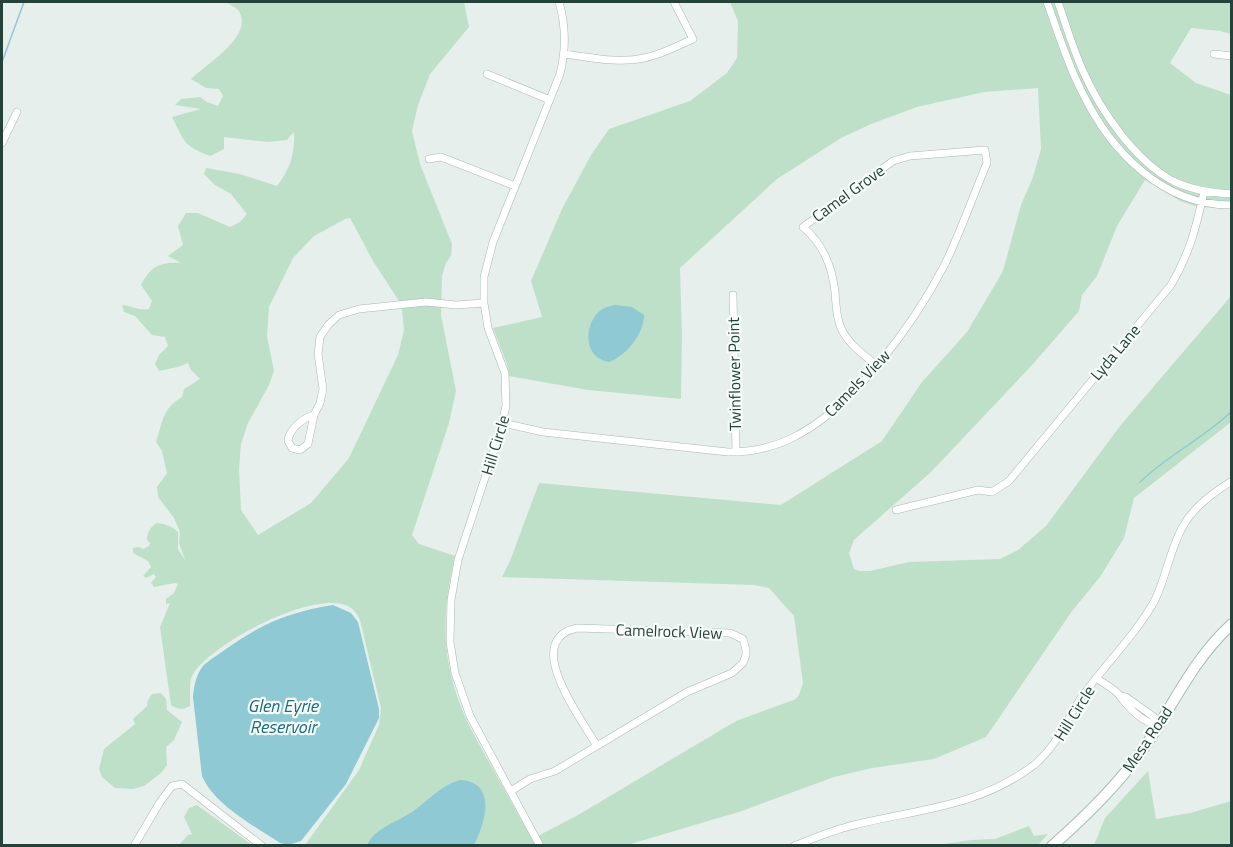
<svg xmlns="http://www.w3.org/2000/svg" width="1233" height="847" font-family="'Titillium Web',sans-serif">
  <rect width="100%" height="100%" fill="#e6efeb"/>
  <!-- green -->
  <path fill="#bfe0c8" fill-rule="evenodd" d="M226 2H464L469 27 430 74 418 105 412 131 420 164 452 244 451 256 446 263 442 276 441 315 456 391 449 423 412 535 419 544 455 556C439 623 442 673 474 735L532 839 578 815 736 721 796 699 799 695 803 683 794 616 769 588 754 585 502 577 510 561 539 483 781 505 882 441 922 382 967 332 1003 271 1021 205 1033 177 1041 149 1038 88 984 92 917 107 871 124 841 138 777 179 680 268 682 334 681 399 588 390 509 376 507 364 493 328 542 317 531 281 562 209 591 155 609 129 690 101 727 73 737 58 738 21 730 2H1231V34L1220 31 1191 28 1170 63 1196 83 1231 95V208L1195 206 1180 201 1145 180 1117 226 1097 276 1082 295 1079 311 1033 364 931 472 854 540 849 553 854 569 859 571H870L909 562 1000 559 1018 550 1046 526 1120 426 1231 296V422L1134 498 1124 538 1100 577 1072 611 986 737 934 759 872 768 834 777 742 811 627 845H305L359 770 379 725 381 708 360 620C357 614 354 609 348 606 312 590 213 643 193 674 188 682 191 697 190 706 182 710 179 710 171 705L160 627 170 603 166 604V599L174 593 178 584 175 583 154 587 151 583 156 577 154 574 146 578 143 576 151 567 148 561 133 553V548L139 547 143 549 149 546 150 543 147 540C147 533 150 527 157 523 165 524 172 526 178 532V549L185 560 179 543 180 532 174 518 158 497 157 487 167 473 162 451 156 442C163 421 162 409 182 397L184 389 200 379 191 370 188 363 178 367 159 371 155 364 159 355 168 346 165 337 152 335 135 316 124 312 122 305C131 306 141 311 149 309L152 301 141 285C151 266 160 262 181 263L168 256 183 245 178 226 186 213H198L230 227 240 222 247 214 231 194 215 185 204 174 206 168 240 174 277 186C290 169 295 154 294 132L287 140 268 142 224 137V149L210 156C182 145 185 142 172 117L201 109 175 105 181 99 200 97 207 102 218 106 223 96 219 89 206 88 191 79C206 64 256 35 238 10 235 7 229 4 226 2ZM350 218 373 261 399 301 402 309 404 330 398 355 349 458 311 503 258 535 241 510 239 469 241 444 248 423 269 385 274 371 267 336 269 307 293 258 314 236 345 219Z
    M161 693 166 699 167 710 182 722 174 740 166 747 167 765 161 773 144 786 133 789 115 788 102 777 99 769 104 749 135 724 133 719 147 706 148 700 152 694Z
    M1148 771 1156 819 1190 813 1231 801V845H1094L1105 818Z
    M197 805 252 845H179L188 835 192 834 184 817 189 808Z
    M1029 826 1034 836 1048 834 1038 845H937L971 840 995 839Z"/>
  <!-- water -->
  <path fill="#8ec9d4" d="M615 305 632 307 644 315C644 334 626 356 609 362 583 358 583 324 601 310 605 307 611 306 615 305Z
    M333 605 351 613 358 622 379 709V718L346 784 301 841 288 845 280 843C255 826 214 805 202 776L193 697C194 686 196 675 203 666 209 660 218 655 226 649 261 624 289 612 333 605Z
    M460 780C498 782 485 823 474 845H367C375 828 397 822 412 812 429 800 440 786 460 780Z"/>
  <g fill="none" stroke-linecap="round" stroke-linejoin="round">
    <!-- stream -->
    <path stroke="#8ec9d4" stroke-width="1.5" d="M2 62 24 2
      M1140 482C1168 455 1204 438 1232 411"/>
    <!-- minor casing -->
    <g stroke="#a8b8b2" stroke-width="8">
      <path id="minor" d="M1047 2C1058 32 1067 63 1082 92 1110 150 1162 206 1232 205
        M1058 2C1066 25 1073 49 1083 71 1100 110 1135 161 1173 181 1192 190 1211 193 1232 194
        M564 54C590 57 618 64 644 58 661 55 677 46 693 39L674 2
        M1214 54 1232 56
        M487 74 550 100
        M2 143 17 112
        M429 159 441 157 515 186
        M733 295 736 452
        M314 415 308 444 300 450 292 448 288 441C289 429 303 418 314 415L320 403 323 389 318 354 320 337 328 325 339 315 359 309 426 302 456 305 484 303
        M503 423 543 432 728 452C749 452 771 448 790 439 852 410 914 324 945 264 961 231 973 196 987 163L985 150 910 156 893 161 803 227C823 244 832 265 835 292 836 304 836 317 841 328 848 344 863 354 876 365
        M896 510 978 490 992 492 1009 481 1171 285C1190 253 1196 227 1204 192
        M1096 678C1103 683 1115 689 1120 696 1129 709 1142 721 1158 726
        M1120 696 1126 697 1154 717 1158 726
        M511 791 530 779 555 771 687 692 732 673 743 663 746 655V650L743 639 730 633 577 628C520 640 583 721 597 746
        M134 846 160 802 172 786 182 784 262 846
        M540 846 470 716 455 673 450 642 451 600 458 560 500 432 506 406 505 373 488 328 484 303V277L493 242 560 74C566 50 566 26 559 2
        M794 846C814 838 833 830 854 825 918 809 979 807 1034 765 1057 746 1065 722 1081 698 1103 667 1137 633 1155 600 1166 577 1170 550 1182 528 1193 507 1213 493 1232 481"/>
    </g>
    <!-- secondary casing -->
    <g stroke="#a4bbb3" stroke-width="12">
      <path id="secondary" d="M1052 846C1085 817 1116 787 1141 752 1172 709 1191 661 1232 624"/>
    </g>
    <!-- minor -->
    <use href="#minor" stroke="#fff" stroke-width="7"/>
    <!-- secondary -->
    <use href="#secondary" stroke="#fff" stroke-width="10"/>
  </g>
  <g text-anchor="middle" stroke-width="4.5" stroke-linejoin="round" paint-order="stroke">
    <!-- street labels -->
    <g font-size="16" fill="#24423a" stroke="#f7fbf9">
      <text transform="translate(848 193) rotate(-36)" y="6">Camel Grove</text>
      <text transform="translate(1115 352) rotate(-50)" y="6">Lyda Lane</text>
      <text transform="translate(734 374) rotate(-91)" y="6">Twinflower Point</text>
      <text transform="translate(857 383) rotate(-46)" y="6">Camels View</text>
      <text transform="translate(495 445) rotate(-73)" y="6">Hill Circle</text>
      <text transform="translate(669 631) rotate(2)" y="6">Camelrock View</text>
      <text transform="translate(1074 713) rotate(-58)" y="6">Hill Circle</text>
      <text transform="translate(1147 739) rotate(-56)" y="6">Mesa Road</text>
    </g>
    <!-- water labels -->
    <g font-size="18" font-style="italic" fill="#1c6f80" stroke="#f7fbf9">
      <text x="283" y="712">Glen Eyrie<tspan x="283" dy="21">Reservoir</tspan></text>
    </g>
  </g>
  <!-- border -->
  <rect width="1233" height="847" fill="none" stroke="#24423a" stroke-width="6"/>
</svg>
